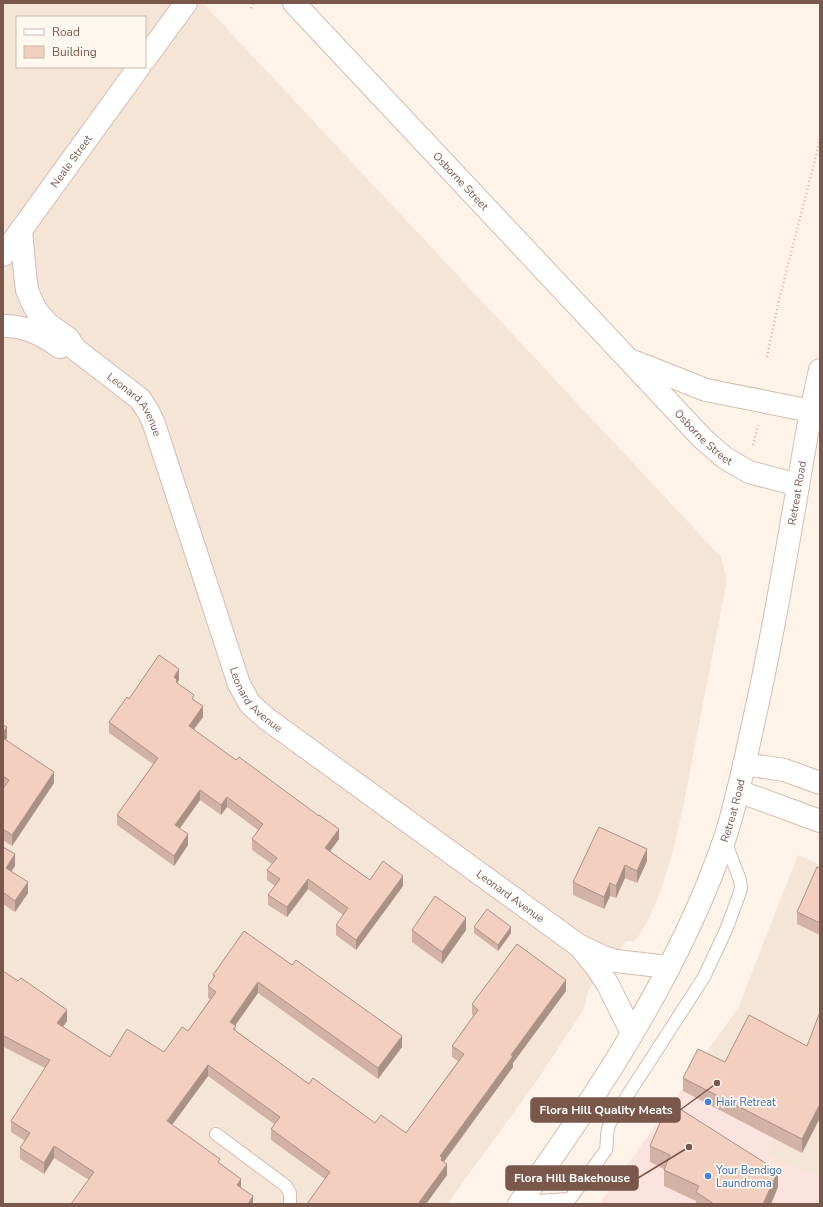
<svg xmlns="http://www.w3.org/2000/svg" width="823" height="1207" font-family="'Nunito Sans',sans-serif">
  <rect width="100%" height="100%" fill="#fdf3e9"/>
  <!-- residential -->
  <path fill="#f5e5d7" fill-rule="evenodd" d="M3 3H203L721 557 727 580 683 807 672 855 661 890 649 918 641 933 634 941H626L588 991 584 1009 536 1082 447 1204H3ZM17 17H145V67H17Z
    M798 855 820 865V1179L766 1154 781 1125 703 1057 738 1008Z"/>
  <!-- commercial -->
  <path fill="#fde3dd" d="M695 1066 782 1125 766 1154 820 1179V1198L817 1204H599L665 1112 664 1108 678 1096Z"/>
  <g fill="none" stroke-linecap="round" stroke-linejoin="round">
    <!-- lane casing -->
    <g stroke="#d3bcb1" stroke-width="14">
      <path id="lane" d="M216 1134 286 1186 290 1193V1204
        M521 1202 570 1199 606 1150C608 1139 605 1131 611 1121L704 977 726 930 739 895 741 888 740 880 725 841"/>
    </g>
    <!-- street casing -->
    <g stroke="#d3bcb1" stroke-width="24">
      <g id="street">
        <path id="s1" d="M294 3 703 439 725 458 749 472 798 485"/>
        <path d="M145 59 186 3"/>
        <path id="s2" d="M21 230 25 274 27 290 32 302 38 313 48 324 68 338 75 349 140 399 148 411 154 424 239 684 250 704 267 719 578 945 603 957 616 961 668 967"/>
        <path id="s3" d="M3 255 139 67"/>
        <path d="M3 326C25 325 42 335 60 347"/>
        <path d="M635 362 706 390 811 411"/>
        <path d="M581 948 597 968 607 983 632 1033"/>
      </g>
    </g>
    <!-- secondary casing -->
    <g stroke="#d6bcad" stroke-width="24">
      <g id="secondary">
        <path d="M744 764 784 770 820 783"/>
        <path d="M738 791 820 821"/>
        <path id="s4" d="M519 1204C599 1093 679 971 724 841 736 805 744 766 752 729 776 624 792 517 811 411L820 370"/>
      </g>
    </g>
    <!-- path -->
    <path stroke="#d9b2a2" stroke-width="2.5" stroke-dasharray="1 3" stroke-linecap="butt" d="M251 8 254 3
      M767 357 779 300 820 140
      M753 445 758 425"/>
    <!-- lane -->
    <use href="#lane" stroke="#fff" stroke-width="12"/>
    <!-- street -->
    <use href="#street" stroke="#fff" stroke-width="22"/>
    <!-- secondary -->
    <use href="#secondary" stroke="#fff" stroke-width="22"/>
  </g>
  <!-- wall -->
  <path fill="#d1b2a5" d="M179 680 177 683 194 701 203 717 193 730 339 839 330 851 370 880 403 886 356 950 336 935V925L343 915 308 889 287 917 268 905V895L275 886 267 880V870L272 864 252 850V839L258 830 227 807 221 815 200 800 180 828 188 845 174 866 117 825V815L153 764 109 733V722L129 699Z
    M3 725 7 738 6 740 54 783 12 846 3 840V789L4 788H3Z
    M599 827 647 861 637 883 625 878 616 898 610 896 604 909 573 895V882Z
    M3 847 15 866 11 872 28 893 15 912 3 904Z
    M820 865V935L797 924V912Z
    M474 927 511 933 498 951 474 933Z
    M412 930H466L442 964 412 942Z
    M244 931 402 1047 378 1079 258 993 235 1025 236 1031 309 1084 375 1123 406 1133 458 1061 452 1057V1046L473 1016 472 1015V1004L566 991 513 1063V1067L444 1162 447 1175 426 1204H307L325 1179 271 1140V1129L274 1124 208 1076 172 1124 220 1163 241 1188 253 1204 89 1180 54 1158 44 1174 20 1159V1148L25 1141 11 1132V1121L45 1068 4 1047 3 1049V971L67 1021 63 1027 110 1057 164 1052 188 1031 210 999 208 998V986L213 979V975Z
    M807 1046 802 1153 683 1091V1078L725 1062Z
    M650 1146 778 1187 771 1204H696V1201L664 1186V1169L650 1162Z"/>
  <!-- shaded-wall -->
  <path fill="#aa9186" d="M179 669V680L177 683V690L174 677Z
    M203 706V717L189 736V726Z
    M7 727V738L3 745V733Z
    M54 772V783L12 846V835Z
    M200 790V800L175 835V825Z
    M227 797V807L221 815V805Z
    M339 829V839L325 858V848Z
    M188 834V845L174 866V856Z
    M647 849V861L637 883V871Z
    M15 854V866L6 880V868Z
    M625 865V878L616 898V886Z
    M403 876V886L356 950V940Z
    M308 879V889L287 917V907Z
    M28 882V893L15 912V901Z
    M610 883V896L604 909V897Z
    M466 918V930L442 964V952Z
    M511 927V933L498 951V945Z
    M566 980V991L513 1063V1067L442 1164 440 1156 511 1055Z
    M258 982V993L230 1033V1022Z
    M67 1010V1021L57 1035V1023Z
    M4 1036V1047L3 1049V1038Z
    M402 1036V1047L378 1079V1068Z
    M208 1065V1076L167 1132V1121Z
    M820 1104V1118L802 1153V1139Z
    M54 1146V1158L44 1174V1163Z
    M447 1164V1175L426 1204H418Z
    M778 1171V1187L771 1204H763Z
    M241 1179V1190L237 1185Z
    M253 1196V1204H247Z"/>
  <!-- building -->
  <path fill="#f3cfc0" stroke="#aa9186" d="M159 655 179 669 174 677 177 680 176 682 194 695 192 699 203 706 189 726 236 760 239 757 319 816V815L339 829 325 848 370 880 383 861 403 876 356 940 336 925 348 908 308 879 287 907 268 895 280 879 267 870 277 858 252 839 263 824 227 797 221 805 200 790 175 825 188 834 174 856 117 815 158 758 109 722 127 697 129 699Z
    M3 725 7 727 3 733Z
    M3 738 54 772 12 835 3 829V789L9 780 3 776Z
    M599 827 647 849 637 871 625 865 616 886 610 883 604 897 573 882Z
    M3 847 15 854 6 868 28 882 15 901 3 892Z
    M820 865V923L797 912 817 867 819 868Z
    M435 896 466 918 442 952 412 930Z
    M487 909 511 927 498 945 474 927Z
    M244 931 292 965 296 960 402 1036 378 1068 258 982 230 1022 236 1026 233 1029 309 1084 313 1078 375 1123 381 1115 406 1133 464 1054 452 1046 478 1010 472 1004 517 944 566 980 511 1055 513 1056 440 1156 442 1158 441 1160 447 1164 418 1204H307L330 1172 271 1129 280 1117 208 1065 167 1121 220 1159 218 1162 241 1179 237 1185 253 1196 248 1204H71L94 1172 54 1146 44 1163 20 1148 30 1133 11 1121 50 1060 4 1036 3 1038V971L18 981 21 978 67 1010 57 1023 110 1057 127 1029 164 1052 182 1027 188 1031 216 992 208 986 215 976 213 975Z
    M820 1012V1104L802 1139 683 1078 698 1049 725 1062 749 1015 807 1046Z
    M669 1102 778 1171 763 1204H714L696 1192 699 1186 664 1170 670 1155 650 1146Z"/>
  <!-- markers -->
  <g fill="#3f7fe0" stroke="#fff8f0" stroke-width="1.5">
    <circle cx="708" cy="1102" r="4"/>
    <circle cx="708" cy="1176" r="4"/>
  </g>
  <g text-anchor="middle" stroke-width="3.5" stroke-linejoin="round" paint-order="stroke">
    <!-- street labels -->
    <g font-size="11" fill="#79574b" stroke="#fff8f0">
      <text dy="4" stroke="none"><textPath href="#s3" startOffset="116">Neale Street</textPath></text>
      <text dy="4" stroke="none"><textPath href="#s1" startOffset="244">Osborne Street</textPath></text>
      <text dy="4" stroke="none"><textPath href="#s2" startOffset="221">Leonard Avenue</textPath></text>
      <text dy="4" stroke="none"><textPath href="#s1" startOffset="597">Osborne Street</textPath></text>
      <text dy="4" stroke="none"><textPath href="#s4" startOffset="774">Retreat Road</textPath></text>
      <text dy="4" stroke="none"><textPath href="#s2" startOffset="545">Leonard Avenue</textPath></text>
      <text dy="4" stroke="none"><textPath href="#s4" startOffset="450">Retreat Road</textPath></text>
      <text dy="4" stroke="none"><textPath href="#s2" startOffset="869">Leonard Avenue</textPath></text>
    </g>
    <!-- shop labels -->
    <g font-size="11" fill="#366cbe" stroke="#fff8f0" text-anchor="start">
      <text x="716" y="1106">Hair Retreat</text>
      <text x="716" y="1174">Your Bendigo<tspan x="716" dy="13">Laundroma</tspan></text>
    </g>
  </g>
  <!-- callouts -->
  <path fill="none" stroke="#79574b" stroke-width="1.5" d="M717 1083L680 1110M689 1147L638 1178"/>
  <g fill="#79574b" stroke="#fff8f0" stroke-width="1.5">
    <circle cx="717" cy="1083" r="4"/>
    <circle cx="689" cy="1147" r="4"/>
  </g>
  <g fill="#79574b" stroke="#79574b" stroke-width="1.5">
    <rect x="531" y="1098" width="149" height="24" rx="4"/>
    <rect x="506" y="1166" width="132" height="24" rx="4"/>
  </g>
  <g font-size="12" text-anchor="middle" font-weight="bold" fill="#fff">
    <text x="606" y="1114">Flora Hill Quality Meats</text>
    <text x="572" y="1182">Flora Hill Bakehouse</text>
  </g>
  <!-- border -->
  <rect width="823" height="1207" fill="none" stroke="#79574b" stroke-width="8"/>
  <!-- legend -->
  <rect x="16" y="16" width="130" height="52" fill="#fff8f0" stroke="#c9b8ae"/>
  <rect x="24" y="29" width="20" height="6" fill="#ffffff" stroke="#c9b8ae"/>
  <text x="52" y="36" font-size="12" fill="#79574b">Road</text>
  <rect x="24" y="46" width="20" height="12" fill="#f3cfc0" stroke="#c9b8ae"/>
  <text x="52" y="56" font-size="12" fill="#79574b">Building</text>
</svg>
